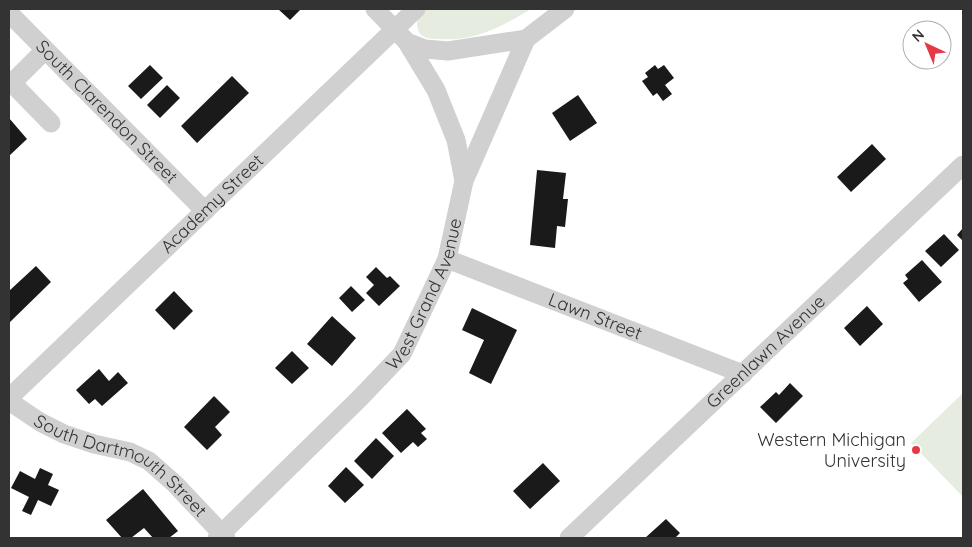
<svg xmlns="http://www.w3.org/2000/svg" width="972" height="547" font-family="Quicksand,sans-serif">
  <rect width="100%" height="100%" fill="#fff"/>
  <!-- green -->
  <path fill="#e6ecdf" d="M424 9H531C510 22 488 34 464 38 455 40 446 39 437 39 430 39 420 38 418 30 415 22 420 14 424 9Z
    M963 393V497L911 443Z"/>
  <!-- building -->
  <path fill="#1a1a1a" d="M278 9H301L290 20Z
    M150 65 163 78 141 99 128 86Z
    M655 65 658 69 664 65 674 78 665 85 672 94 663 101 657 93 653 96 642 81 648 77 645 73Z
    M232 76 249 93 197 143 181 126Z
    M167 85 180 98 160 118 147 105Z
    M578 95 597 123 570 141 552 113Z
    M9 118 27 139 9 156Z
    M872 144 886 159 851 192 837 177Z
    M537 170 566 173 563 199H568L565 227 557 226 555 248 530 245Z
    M963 228V241L957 235Z
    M944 234 959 250 941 267 925 251Z
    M922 260 942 282 919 302 903 283 908 279 905 275Z
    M36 266 51 282 9 323V291Z
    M376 267 387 278 390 276 400 286 379 306 366 293 374 285 366 277Z
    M351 286 365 300 352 312 339 298Z
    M174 291 193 311 174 330 155 310Z
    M867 306 883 324 860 346 844 328Z
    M472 308 517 330 491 384 469 373 484 340 462 330Z
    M332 316 356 338 332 366 307 344Z
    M292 351 309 368 292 384 275 368Z
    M99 369 109 381 118 372 128 383 102 406 95 399 89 404 76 390Z
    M790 383 803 396 776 423 760 407 776 392 779 395Z
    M214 396 230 412 215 427 222 435 207 450 184 427Z
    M407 409 426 429 421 433 427 439 418 447 413 442 401 453 382 433Z
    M376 438 394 456 372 479 354 461Z
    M543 463 560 481 530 509 513 491Z
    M346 467 364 485 345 503 328 486Z
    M40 468 53 474 48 485 59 490 51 506 38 500 31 515 22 511 29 497 11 488 20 471 35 479Z
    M143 489 178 531 169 538H153L144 528 131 538H122L106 520Z
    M666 519 680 533 675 538H645Z"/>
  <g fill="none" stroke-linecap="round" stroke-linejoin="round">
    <!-- minor -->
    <g stroke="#d0d0d0" stroke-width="19">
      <path d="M375 9 407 42 425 49 448 51 526 39"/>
      <path id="s1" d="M9 13 205 211"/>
      <path d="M407 42 436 90 456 140 464 181"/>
      <path d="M9 80 51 123"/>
      <path d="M12 83 45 50"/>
      <path id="s2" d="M447 259 743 374"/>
      <path id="s3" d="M9 398 416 9"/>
      <path id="s4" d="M9 401 40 422 64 434 94 444 130 452 149 461 175 484 226 538"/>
      <path id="s5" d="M217 538 360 398 402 354 447 259 464 181 526 39 565 9"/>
      <path id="s6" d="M569 538 963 165"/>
    </g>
  </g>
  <!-- markers -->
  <circle fill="#e63946" stroke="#fff" stroke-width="2" cx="916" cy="450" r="5"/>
  <g text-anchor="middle" stroke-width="5" stroke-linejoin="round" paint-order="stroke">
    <!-- street labels -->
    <g font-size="18" fill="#333" stroke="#fff">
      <text dy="6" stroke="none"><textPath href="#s1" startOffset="139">South Clarendon Street</textPath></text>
      <text dy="6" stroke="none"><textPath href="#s3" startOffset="281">Academy Street</textPath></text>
      <text dy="6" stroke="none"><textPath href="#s5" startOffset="325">West Grand Avenue</textPath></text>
      <text dy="6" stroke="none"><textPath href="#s2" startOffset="159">Lawn Street</textPath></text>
      <text dy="6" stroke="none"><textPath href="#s6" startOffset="271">Greenlawn Avenue</textPath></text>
      <text dy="6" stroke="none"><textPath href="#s4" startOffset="131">South Dartmouth Street</textPath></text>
    </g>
    <!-- poi labels -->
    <g font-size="18" fill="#333" stroke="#fff" text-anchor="end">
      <text x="906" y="446">Western Michigan<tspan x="906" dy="21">University</tspan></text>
    </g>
  </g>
  <!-- border -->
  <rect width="972" height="547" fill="none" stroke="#333333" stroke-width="20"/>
  <!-- north arrow -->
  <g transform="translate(927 45) rotate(316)"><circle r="24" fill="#ffffff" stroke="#adadad"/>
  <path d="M0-4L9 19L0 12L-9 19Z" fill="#e63946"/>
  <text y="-8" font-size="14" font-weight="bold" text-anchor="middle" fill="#333333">N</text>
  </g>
</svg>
